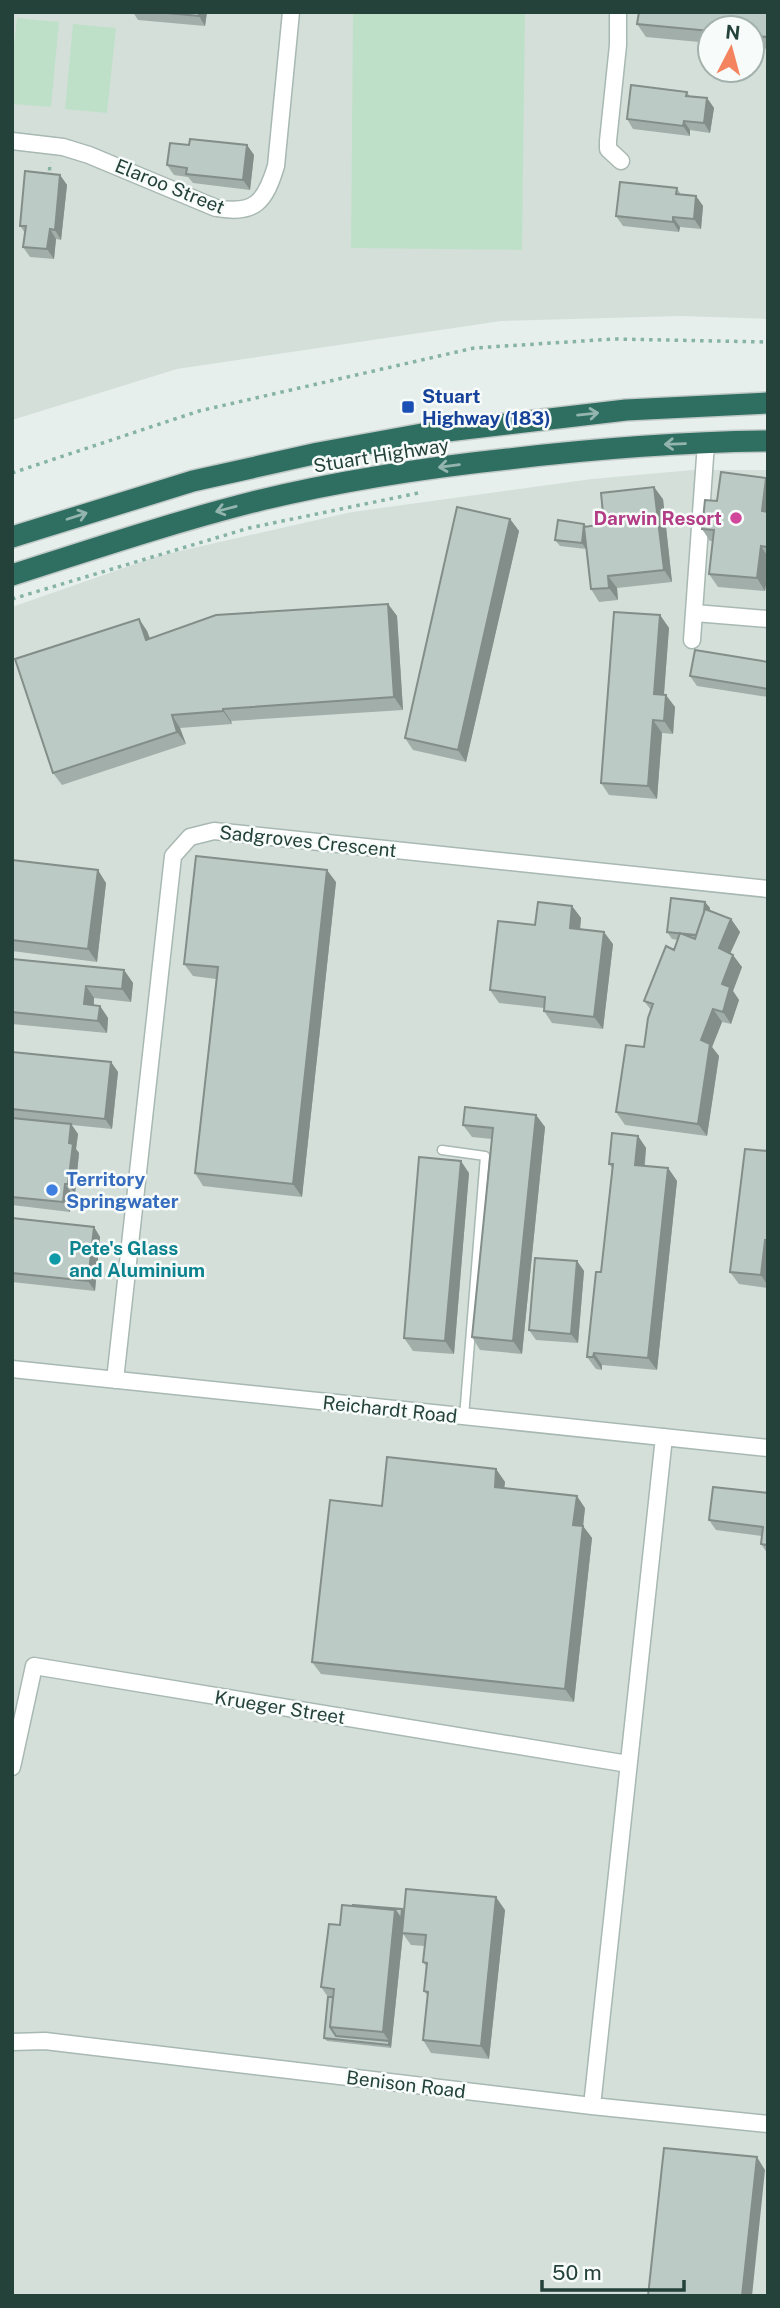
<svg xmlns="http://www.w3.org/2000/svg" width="780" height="2308" font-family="'Public Sans',sans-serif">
  <rect width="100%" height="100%" fill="#e6efeb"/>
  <!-- built -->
  <path fill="#d4dfda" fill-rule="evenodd" d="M12 12H768V319L681 316 501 321 177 369 12 420ZM710 28H752V70H710Z
    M693 470H768V2296H12V607L158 556 352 512 592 479Z"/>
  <!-- green -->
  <path fill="#bfe0c8" d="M353 12H525L522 250 351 248Z
    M17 18 59 22 51 107 12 104V65Z
    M73 24 116 28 107 113 65 109Z"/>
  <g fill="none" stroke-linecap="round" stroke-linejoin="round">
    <!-- lane casing -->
    <g stroke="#a8b8b2" stroke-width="11">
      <path id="lane" d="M442 1150 485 1156 464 1417"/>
    </g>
    <!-- street casing -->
    <g stroke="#a8b8b2" stroke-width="19">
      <path id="street" d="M618 12V45L608 141V149L621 161
        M12 141 63 147 89 155 216 208C255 215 265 202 276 166L291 12
        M695 613 768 619
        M692 640 706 443
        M12 1369 768 1448
        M115 1380 173 856 190 837 214 831 768 889
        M12 1767 34 1666 628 1764
        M12 2042 45 2041 592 2106 768 2124
        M592 2106 664 1437"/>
    </g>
    <!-- highway casing -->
    <g stroke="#c2cac8" stroke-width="24">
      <path id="highway" d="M12 537 193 481 318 453 422 434 626 410 768 403
        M12 575C93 549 174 522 257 501 339 481 423 468 508 459 594 449 681 442 768 441"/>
    </g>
    <!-- path -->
    <path stroke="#86b3a5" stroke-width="3.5" stroke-dasharray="3.5 5" stroke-linecap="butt" d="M49 179 50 162
      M12 473 199 411 474 348 614 339 768 342
      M12 599 249 528 423 492"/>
    <!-- lane -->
    <use href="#lane" stroke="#fff" stroke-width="8"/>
    <!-- street -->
    <use href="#street" stroke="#fff" stroke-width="16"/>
    <!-- highway -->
    <use href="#highway" stroke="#2f6f62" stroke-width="21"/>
  </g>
  <!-- wall -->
  <path fill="#a1aea9" d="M133 12H207L205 26 138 20Z
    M768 12V49L752 47V28H710V43L646 37 637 24Z
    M687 92 690 97 707 98 714 108 710 133 690 130V136L633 129 627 119Z
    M189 145H247L254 155 250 190 193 183 188 177 174 175 167 165Z
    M60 175 67 185 61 240 56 239 54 259 30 257 23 247 25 233 20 226Z
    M677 188 681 195 696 196 703 206 701 229 680 227 679 232 623 226 616 216Z
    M768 480V572L765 591 718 587 709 574 713 541H710L702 529 717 501Z
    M663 499 672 582 617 588 618 600 599 602 591 589 586 549 560 546 555 540 584 524 586 526 604 524Z
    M510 519 519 531 466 762 413 750 405 738Z
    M388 604 397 616 403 710 231 721 232 724 180 728 186 744 62 785 53 773 139 619 147 631 150 639Z
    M660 615 669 628 664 694 675 707 673 734 662 733 657 799 609 795 601 783Z
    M768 662V697L697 686 690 676Z
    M12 860 106 883 97 962 12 951Z
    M336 882 302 1197 203 1186 195 1173 216 979 193 976 184 964Z
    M705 902 710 908V911L731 919 740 932 730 954 742 967 733 991 739 1000 731 1024 722 1022 712 1047 719 1056 707 1136 625 1125 616 1112 644 1047 651 1010 644 1001 674 950 678 940 672 939 667 932Z
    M572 906 581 918 580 929 613 944 603 1029 552 1023 544 1011V1008L499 1003 490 990 535 925Z
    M12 959 124 970 133 983 131 1002 94 998V1005L100 1006 108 1018 107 1033 12 1024Z
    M12 1052 111 1062 118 1072 112 1129 72 1125 78 1134 76 1149 79 1153 75 1194H72L70 1212 12 1205Z
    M536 1115 545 1127 522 1354 480 1350 472 1337 492 1139 472 1137 463 1125Z
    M638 1136 646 1148 645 1166 668 1168 677 1181 657 1370 602 1365V1370L596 1369 587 1357 601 1272 612 1168 609 1164Z
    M768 1151V1288L739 1284 730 1272Z
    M469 1173 454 1354 413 1351 404 1338Z
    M12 1218 94 1227 100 1237 95 1291 12 1282Z
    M577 1261 584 1271 578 1343 536 1340 529 1330Z
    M496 1469 505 1482 504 1488 585 1508 583 1526 592 1538 574 1702 321 1674 312 1662 382 1506Z
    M768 1493V1554L761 1544 762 1536 716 1530 709 1520Z
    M505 1910 489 2059 431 2053 423 2040 428 1996 424 1991 426 1966 423 1962 425 1946 411 1945 403 1934 391 2048 327 2041 324 2038 328 1997 321 1987 404 1912Z"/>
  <!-- shaded-wall -->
  <path fill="#838d89" d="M199 12H207L205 26 199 16Z
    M707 98 714 108 710 133 704 123Z
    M684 121 690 130V136L683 126Z
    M247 145 254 155 250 190 243 180Z
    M60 175 67 185 61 240 55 230Z
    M696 196 703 206 701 229 694 219Z
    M673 217 680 227 679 232 673 222Z
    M50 229 56 239 54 259 47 249Z
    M766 478 768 480V519L762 511Z
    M654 487 663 499 672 582 664 570Z
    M510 519 519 531 466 762 458 750Z
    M584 524 589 530 586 549 582 543Z
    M761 546 768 557V572L765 591 757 578Z
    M608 576 617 588 618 600 609 588Z
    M388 604 397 616 403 710 394 697Z
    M660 615 669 628 663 706 654 694Z
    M139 619 147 631 155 652 146 640Z
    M666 695 675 707 673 734 664 721Z
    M223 709 231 721 232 724 223 711Z
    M172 715 180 728 186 744 177 732Z
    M653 720 662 733 657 799 648 786Z
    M98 870 106 883 97 962 88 949Z
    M327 870 336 882 302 1197 293 1184Z
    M705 902 710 908 706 943 702 936Z
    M572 906 581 918 579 941 570 928Z
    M731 919 740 932 727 960 719 948Z
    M604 932 613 944 603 1029 594 1017Z
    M733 955 742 967 733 991 739 1000 731 1024 723 1012 722 984Z
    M124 970 133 983 131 1002 122 989Z
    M86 986 94 998 93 1017 84 1004Z
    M100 1006 108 1018 107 1033 98 1021Z
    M713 1009 722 1022 712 1047 719 1056 707 1136 698 1124 701 1040Z
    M111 1062 118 1072 112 1129 105 1119Z
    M536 1115 545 1127 522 1354 513 1341Z
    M71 1124 78 1134 76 1149 79 1153 75 1194 68 1184 69 1143Z
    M638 1136 646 1148 643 1177 635 1165Z
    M461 1161 469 1173 454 1354 445 1341Z
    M668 1168 677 1181 657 1370 648 1358Z
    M65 1184 72 1194 70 1212 63 1202Z
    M94 1227 100 1237 95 1291 88 1281Z
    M765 1240 768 1244V1286L761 1275Z
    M577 1261 584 1271 578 1343 571 1334Z
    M594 1353 602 1365V1370L593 1357Z
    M496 1469 505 1482 503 1499 495 1487Z
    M577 1496 585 1508 583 1526 592 1538 574 1702 565 1689 573 1525Z
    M496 1897 505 1910 489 2059 481 2046Z
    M402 1909 404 1913V1923L391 2048 389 2045V2041L383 2032 395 1910Z
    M757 2157 765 2170 752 2296H742Z"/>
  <!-- building -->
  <path fill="#bbcac4" stroke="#838d89" stroke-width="2" d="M156 12H199V16Z
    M639 12H768V37L752 36V28H710V31L637 24Z
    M631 85 687 92 686 96 707 98 704 123 684 121 683 126 627 119Z
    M190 139 247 145 243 180 186 174 187 168 167 165 170 143 189 145Z
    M25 171 60 175 55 230 50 229 47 249 23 247 26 226H20Z
    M620 182 677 188 676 194 696 196 694 219 673 217V222L616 216Z
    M721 472 766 478 762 511 768 512V547L761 546 757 578 709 574 714 530 702 529 705 500 717 501Z
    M654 487 664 570 608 576 609 588 591 589 584 527 604 524 601 493Z
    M457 507 510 519 458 750 405 738Z
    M558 520 584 524 582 543 555 540Z
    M388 604 394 697 223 709V711L172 715 177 732 53 773 15 659 139 619 146 640 216 615Z
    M614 612 660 615 654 694 666 695 664 721 653 720 648 786 601 783Z
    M695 650 768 662V689L690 676Z
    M196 856 327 870 293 1184 195 1173 218 967 184 964Z
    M12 860 98 870 88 949 12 940Z
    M671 898 705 902 704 912 696 935 667 932Z
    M538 902 572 906 570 928 604 932 594 1017 544 1011 545 997 490 990 498 921 535 925Z
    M705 909 731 919 719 948 733 955 722 984 730 987 723 1012 713 1009 701 1040 710 1044 698 1124 616 1112 626 1045 644 1047 648 1018 653 1004 644 1001 666 946 674 950 680 933 695 939Z
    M12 959 124 970 122 989 86 986 84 1004 100 1006 98 1021 12 1012Z
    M12 1052 111 1062 105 1119 12 1109Z
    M465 1107 536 1115 513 1341 472 1337 493 1128 463 1125Z
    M12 1118 71 1124 69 1143 73 1144 68 1184H65L63 1202 12 1197Z
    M612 1133 638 1136 635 1165 668 1168 648 1358 594 1353 593 1357H587L596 1272H601L613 1164H609Z
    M745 1149 768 1151V1240H765L761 1275 730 1272Z
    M419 1157 461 1161 445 1341 404 1338Z
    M12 1218 94 1227 88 1281 12 1273Z
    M535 1258 577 1261 571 1334 529 1330Z
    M387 1457 496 1469 495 1487 577 1496 573 1525 583 1526 565 1689 312 1662 330 1500 382 1506Z
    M713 1487 768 1493V1545L761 1544 763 1527 709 1520Z
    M406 1889 496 1897 481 2046 423 2040 428 1992 424 1991 427 1963 423 1962 426 1935 402 1933Z
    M342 1905 395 1910 383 2032 330 2027 334 1989 321 1987 329 1924 340 1925Z
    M353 1905 402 1909 401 1919 395 1910 353 1906Z
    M328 1997H333L330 2027 336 2036 389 2041V2045L324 2038Z
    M664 2148 757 2157 742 2296H648Z"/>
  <!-- one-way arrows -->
  <defs><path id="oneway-shaft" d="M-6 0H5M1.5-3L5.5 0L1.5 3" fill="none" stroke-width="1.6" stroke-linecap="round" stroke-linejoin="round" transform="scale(1.75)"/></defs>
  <g stroke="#93b5ae">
    <use href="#oneway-shaft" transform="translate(588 414) rotate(-6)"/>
    <use href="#oneway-shaft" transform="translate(675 444) rotate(178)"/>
    <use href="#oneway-shaft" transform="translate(449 466) rotate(173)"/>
    <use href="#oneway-shaft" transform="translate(226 509) rotate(165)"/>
    <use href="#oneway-shaft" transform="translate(77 516) rotate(-18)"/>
  </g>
  <!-- markers -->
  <rect fill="#1a4fb4" stroke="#f7fbf9" stroke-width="2.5" x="401" y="400" width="14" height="14" rx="3.5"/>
  <circle fill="#d1479c" stroke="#f7fbf9" stroke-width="2.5" cx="736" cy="518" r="7"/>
  <circle fill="#3f7fe0" stroke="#f7fbf9" stroke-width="2.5" cx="52" cy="1190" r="7"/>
  <circle fill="#0f9aa8" stroke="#f7fbf9" stroke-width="2.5" cx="55" cy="1259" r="7"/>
  <g text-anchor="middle" stroke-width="5" stroke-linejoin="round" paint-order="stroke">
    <!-- street labels -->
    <g font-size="19" fill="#24423a" stroke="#f7fbf9">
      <text transform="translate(170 186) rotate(22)" y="7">Elaroo Street</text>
      <text transform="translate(381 455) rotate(-9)" y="7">Stuart Highway</text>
      <text transform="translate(308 841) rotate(6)" y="7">Sadgroves Crescent</text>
      <text transform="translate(390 1409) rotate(6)" y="7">Reichardt Road</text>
      <text transform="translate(280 1707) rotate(9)" y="7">Krueger Street</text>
      <text transform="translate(406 2084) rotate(7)" y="7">Benison Road</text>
    </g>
    <!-- transit labels -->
    <g font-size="19" font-weight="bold" fill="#164399" stroke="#f7fbf9" text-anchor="start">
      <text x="422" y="403">Stuart<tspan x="422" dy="22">Highway (183)</tspan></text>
    </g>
    <!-- hotel labels -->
    <g font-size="19" font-weight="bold" fill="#b23c85" stroke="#f7fbf9" text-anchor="end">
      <text x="722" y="525">Darwin Resort</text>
    </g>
    <!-- shop labels -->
    <g font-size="19" font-weight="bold" fill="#366cbe" stroke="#f7fbf9" text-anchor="start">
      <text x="66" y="1186">Territory<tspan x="66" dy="22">Springwater</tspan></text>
    </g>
    <!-- culture labels -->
    <g font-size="19" font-weight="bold" fill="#0d838f" stroke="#f7fbf9" text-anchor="start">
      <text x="69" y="1255">Pete's Glass<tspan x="69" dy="22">and Aluminium</tspan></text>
    </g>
  </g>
  <!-- border -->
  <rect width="780" height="2308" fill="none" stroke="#24423a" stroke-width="28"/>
  <!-- north arrow -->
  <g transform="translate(731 49) rotate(6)"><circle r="33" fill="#f7fbf9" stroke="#a3b1ad" stroke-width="2"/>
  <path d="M0-5L12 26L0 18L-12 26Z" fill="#f4845f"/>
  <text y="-10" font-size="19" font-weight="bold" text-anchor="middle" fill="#24423a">N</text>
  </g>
  <!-- scale -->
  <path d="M542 2280v10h142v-10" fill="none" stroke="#24423a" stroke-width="3.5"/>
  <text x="552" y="2280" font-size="21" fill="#24423a" stroke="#f7fbf9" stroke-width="5" paint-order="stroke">50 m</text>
</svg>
